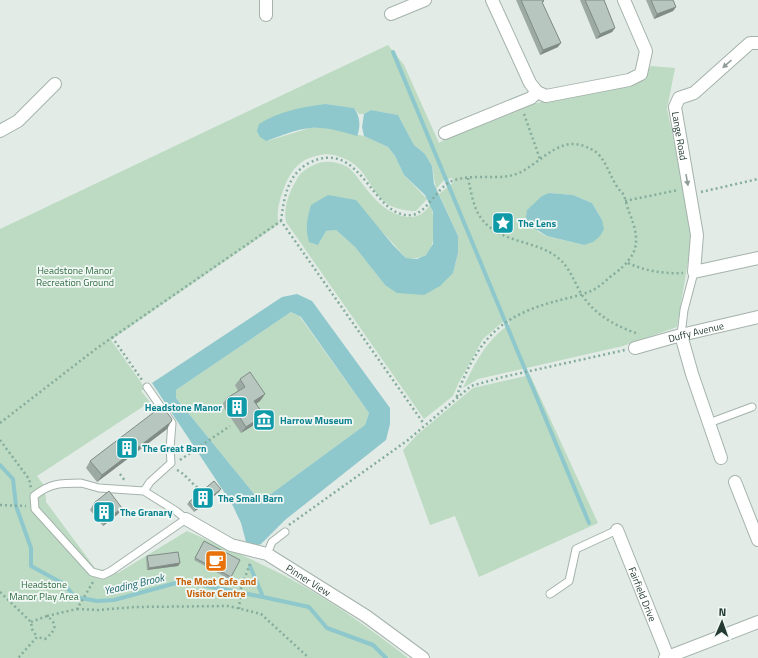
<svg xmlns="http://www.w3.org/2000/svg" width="758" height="658" font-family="'Titillium Web',sans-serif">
  <rect width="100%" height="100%" fill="#e2ebe6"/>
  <!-- green -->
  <path fill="#bcdbc2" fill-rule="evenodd" d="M388 45 404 65 439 143 455 133 516 112 527 105 637 83 651 66 675 68 667 109 693 232 677 327 623 346 478 379 463 388C475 363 486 340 510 324L506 319 483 339 458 384 453 396 424 419 286 222C283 209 289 192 296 181 300 172 307 168 316 164 325 160 337 162 346 166 353 170 359 180 364 186 374 199 386 212 402 216 415 219 423 215 430 205 434 213 433 221 433 230 434 251 428 260 406 258L369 217 328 195 318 245 326 231 336 230 355 247 385 285 453 273 458 253V236L439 194 454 182 452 178 444 180 436 189 432 166 425 154 414 145 398 115 371 110 364 114H359L354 108 326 104 267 141 310 128H326L364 136 388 147 395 156 404 175 427 199 416 211C407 211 397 209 389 205 369 193 369 168 343 158 334 154 326 153 316 156 301 159 292 169 286 183 281 196 275 211 279 224L111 340 145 388 141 391 150 402 37 476 45 487 46 502 95 568 118 573 187 531C226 548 267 565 305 587 341 608 375 632 408 658H0V229ZM549 193 573 195 592 203 602 220 584 245 546 236 537 231Z
    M291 312 300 317 369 413 365 425 264 499 255 495 176 398V390Z
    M530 375 598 523 479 577 455 516 430 525 403 450 418 434 473 388Z"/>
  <!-- water -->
  <path fill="#8ec8cc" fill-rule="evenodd" d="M326 104 354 108C360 116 361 126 357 136 342 132 327 127 311 128 296 129 281 136 266 141L260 137 257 131 259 124C280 111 302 107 326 104Z
    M371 110 398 115 414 145 425 154 432 166 434 184 458 236V253L453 273 440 286 424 295 397 293 385 285 355 247 336 230 326 231 318 245 309 242C305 229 307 218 311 205L328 195 356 200 393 245 406 258 417 259 426 255 433 244V212L425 195 404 175 395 156 388 147 364 136 362 127 364 114Z
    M549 193 573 195 592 203 602 220 604 229 600 236 593 242 584 245 547 236 529 225 526 218 527 210 542 196Z
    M297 294 312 301 390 408V424L386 440 285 520 261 544 256 546 246 542 241 523 232 504 152 383 282 297ZM291 312 301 317 369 413 365 425 264 499 255 495 176 398V390Z"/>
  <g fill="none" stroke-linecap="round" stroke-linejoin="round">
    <!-- stream -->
    <path stroke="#8ec8cc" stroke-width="4" d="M393 52 589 523
      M0 465 13 479 16 506 31 548V566L64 584 75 597 97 601 114 600 176 583 197 584 263 597 309 607 327 628 373 645 386 658
      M250 566 263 597"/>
    <!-- service casing -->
    <g stroke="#a5b3ac" stroke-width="9">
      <path id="service" d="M681 335 684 310 694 272
        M709 423 752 407
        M81 483 99 488 144 491 176 511 186 519 111 571 103 575 92 572 35 509 34 496C50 483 61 483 81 483Z
        M144 491 150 482 171 463 170 448 172 423 147 387
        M267 554 272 542 285 532
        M550 594 569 581 576 549 617 530"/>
    </g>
    <!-- minor casing -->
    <g stroke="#a5b3ac" stroke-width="14">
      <g id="minor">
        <path d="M492 0 530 83 537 92"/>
        <path d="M391 14 425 0"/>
        <path d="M266 15V0"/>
        <path id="s1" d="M758 43H750L694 93 679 98 675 107 697 235 694 272 758 258"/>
        <path d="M0 131 18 121 55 84"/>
        <path d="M445 133 531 98 537 92 546 96 629 80 641 74 646 51 624 0"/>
        <path d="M681 335 692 374 721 458"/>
        <path id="s2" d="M635 348 681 335 758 317"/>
        <path d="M735 482 758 540"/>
        <path id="s3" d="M186 519 231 545 267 554 366 616 423 658"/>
        <path id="s4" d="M617 530 668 657"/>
        <path d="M665 658 758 622"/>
      </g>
    </g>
    <!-- path -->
    <path stroke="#85ac9d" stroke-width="2.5" stroke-dasharray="2 3" stroke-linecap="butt" d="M524 114 540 159
      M468 178C471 191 473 207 481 218 499 243 535 240 557 257 570 267 574 282 582 295 595 315 617 327 639 334
      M701 192 758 179
      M625 201 678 190
      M281 221C284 198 287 175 309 163 362 136 372 220 412 215 427 213 437 187 452 181 470 174 491 179 509 176 535 172 555 135 584 146 591 149 595 150 600 156 607 165 610 175 616 185 618 189 621 191 623 194 626 199 627 207 629 212 641 241 639 255 614 274 607 279 601 286 593 290 581 296 566 298 553 302 535 307 516 314 501 326 479 343 464 373 456 399
      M628 263C645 271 664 274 683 273
      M112 337 142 380
      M0 423 97 348 281 221 424 424
      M0 440 29 479 31 488
      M180 460 230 426
      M177 470C187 475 190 483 201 490
      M120 474 125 481
      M0 505 26 506
      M289 525 408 440 471 386 503 377 625 350
      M0 592 31 622 32 629 37 637 18 658
      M77 609 98 610 135 607 229 606 261 614 309 658
      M239 609 241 588 251 561
      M47 616 77 609 93 582
      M31 622 47 616C59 625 55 631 45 639L37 637"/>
    <!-- service -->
    <use href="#service" stroke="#fff" stroke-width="7"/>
    <!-- minor -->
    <use href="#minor" stroke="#fff" stroke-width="12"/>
  </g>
  <!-- wall -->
  <path fill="#9daaa4" d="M516 0H543L544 1 542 3 558 47 540 55Z
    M580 0H604L615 28 612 32 596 39Z
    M646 0H673L676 7 673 11 654 19Z
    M240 379 265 394 260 401 256 404 264 415 259 422 241 433 222 405 227 398 238 391 235 385Z
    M167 429 97 482 86 468 90 461Z
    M219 492 194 512 187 504 189 502Z
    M94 503 122 508 118 514 103 526 90 510Z
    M204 541 231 577 229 579 194 560Z
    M147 556 180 563 178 566 147 570 146 558Z"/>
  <!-- shaded-wall -->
  <path fill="#808b86" d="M676 7 673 11 654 19 657 14Z
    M615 28 612 32 596 39 600 34Z
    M561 43 558 47 540 55 543 50Z
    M265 394 260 401 250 408 254 401Z
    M264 415 259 422 241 433 246 427Z
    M171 422 167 429 97 482 102 475Z
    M221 489 219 492 194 512 196 510Z
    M122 508 118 514 103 526 107 519Z
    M180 563 178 566 147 570 149 568Z"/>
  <!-- building -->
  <path fill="#b7c6bf" stroke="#808b86" d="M521 0H543L544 1 542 2 561 43 543 50Z
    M585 0H604L615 28 600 34Z
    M651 0H673L676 7 657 14Z
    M250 372 265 394 254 401 264 415 246 427 227 398 245 387 240 379Z
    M162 406 172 419 171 422 102 475 90 461Z
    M214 481 221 489 196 510 189 502Z
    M109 491 122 508 107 519 94 503Z
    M204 541 240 560 231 577 195 558Z
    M178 552 180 563 149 568 147 556Z"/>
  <!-- one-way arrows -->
  <defs><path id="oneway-solid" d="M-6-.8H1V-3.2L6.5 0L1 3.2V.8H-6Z"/></defs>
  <g fill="#919d98">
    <use href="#oneway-solid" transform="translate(727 64) rotate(138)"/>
    <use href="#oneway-solid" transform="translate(687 180) rotate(80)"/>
  </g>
  <!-- icons -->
  <defs>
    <g id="sight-square" transform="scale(1.15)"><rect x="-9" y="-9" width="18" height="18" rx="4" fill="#0f9aa8" stroke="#f2f8f5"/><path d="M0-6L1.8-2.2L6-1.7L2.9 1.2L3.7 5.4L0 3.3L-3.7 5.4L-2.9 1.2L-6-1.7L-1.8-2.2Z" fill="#fff"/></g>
    <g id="building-square" transform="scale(1.15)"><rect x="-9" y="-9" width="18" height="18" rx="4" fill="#0f9aa8" stroke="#f2f8f5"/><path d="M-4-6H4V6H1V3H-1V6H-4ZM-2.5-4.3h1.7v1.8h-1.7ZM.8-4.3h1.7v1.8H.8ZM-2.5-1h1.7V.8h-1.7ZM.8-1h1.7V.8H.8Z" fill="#fff"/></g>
    <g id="museum-square" transform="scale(1.15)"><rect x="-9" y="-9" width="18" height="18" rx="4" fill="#0f9aa8" stroke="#f2f8f5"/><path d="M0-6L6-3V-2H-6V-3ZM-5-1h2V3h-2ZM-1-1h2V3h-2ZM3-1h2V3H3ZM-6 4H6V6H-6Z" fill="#fff"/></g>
    <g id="cafe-square" transform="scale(1.15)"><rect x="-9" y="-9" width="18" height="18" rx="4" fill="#e8710a" stroke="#f2f8f5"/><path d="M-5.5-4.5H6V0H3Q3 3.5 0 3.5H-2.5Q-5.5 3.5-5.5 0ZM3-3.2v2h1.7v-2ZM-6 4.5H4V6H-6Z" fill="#fff"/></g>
  </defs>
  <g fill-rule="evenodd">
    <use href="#sight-square" x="503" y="223"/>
    <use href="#building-square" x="237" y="407"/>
    <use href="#museum-square" x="264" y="420"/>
    <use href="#building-square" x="127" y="448"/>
    <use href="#building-square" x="203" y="498"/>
    <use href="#building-square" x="104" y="512"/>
    <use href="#cafe-square" x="216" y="561"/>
  </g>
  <g text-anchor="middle" stroke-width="3.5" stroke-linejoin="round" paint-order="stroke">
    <!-- street labels -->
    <g font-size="10" fill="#233b32" stroke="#f2f8f5">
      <text dy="4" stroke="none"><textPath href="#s1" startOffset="138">Lange Road</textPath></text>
      <text dy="4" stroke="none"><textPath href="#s2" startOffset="63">Duffy Avenue</textPath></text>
      <text dy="4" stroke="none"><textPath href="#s3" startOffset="138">Pinner View</textPath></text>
      <text dy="4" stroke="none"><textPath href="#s4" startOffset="69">Fairfield Drive</textPath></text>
    </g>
    <!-- culture labels -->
    <g font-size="10" font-weight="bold" fill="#0d838f" stroke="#f2f8f5" text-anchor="start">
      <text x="518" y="227">The Lens</text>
      <text x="222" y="411" text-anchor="end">Headstone Manor</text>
      <text x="280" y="424">Harrow Museum</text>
      <text x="142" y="452">The Great Barn</text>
      <text x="218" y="502">The Small Barn</text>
      <text x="120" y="516">The Granary</text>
    </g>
    <!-- park labels -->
    <g font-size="10" fill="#316e43" stroke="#f2f8f5">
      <text x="75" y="274">Headstone Manor<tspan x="75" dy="12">Recreation Ground</tspan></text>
      <text x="44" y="588">Headstone<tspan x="44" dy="12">Manor Play Area</tspan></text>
    </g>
    <!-- food labels -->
    <g font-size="10" font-weight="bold" fill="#c56008" stroke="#f2f8f5">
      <text x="216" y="585">The Moat Cafe and<tspan x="216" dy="12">Visitor Centre</tspan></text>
    </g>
    <!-- water labels -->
    <g font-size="11" font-style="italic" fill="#226b72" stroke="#f2f8f5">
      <text transform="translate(134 584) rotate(-13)" y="4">Yeading Brook</text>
    </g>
  </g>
  <!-- north arrow -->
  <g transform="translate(722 622) rotate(2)" stroke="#f2f8f5" stroke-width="3" paint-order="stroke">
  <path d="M0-3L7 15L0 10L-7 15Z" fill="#233b32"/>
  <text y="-6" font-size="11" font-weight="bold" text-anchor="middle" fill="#233b32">N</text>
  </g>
</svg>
